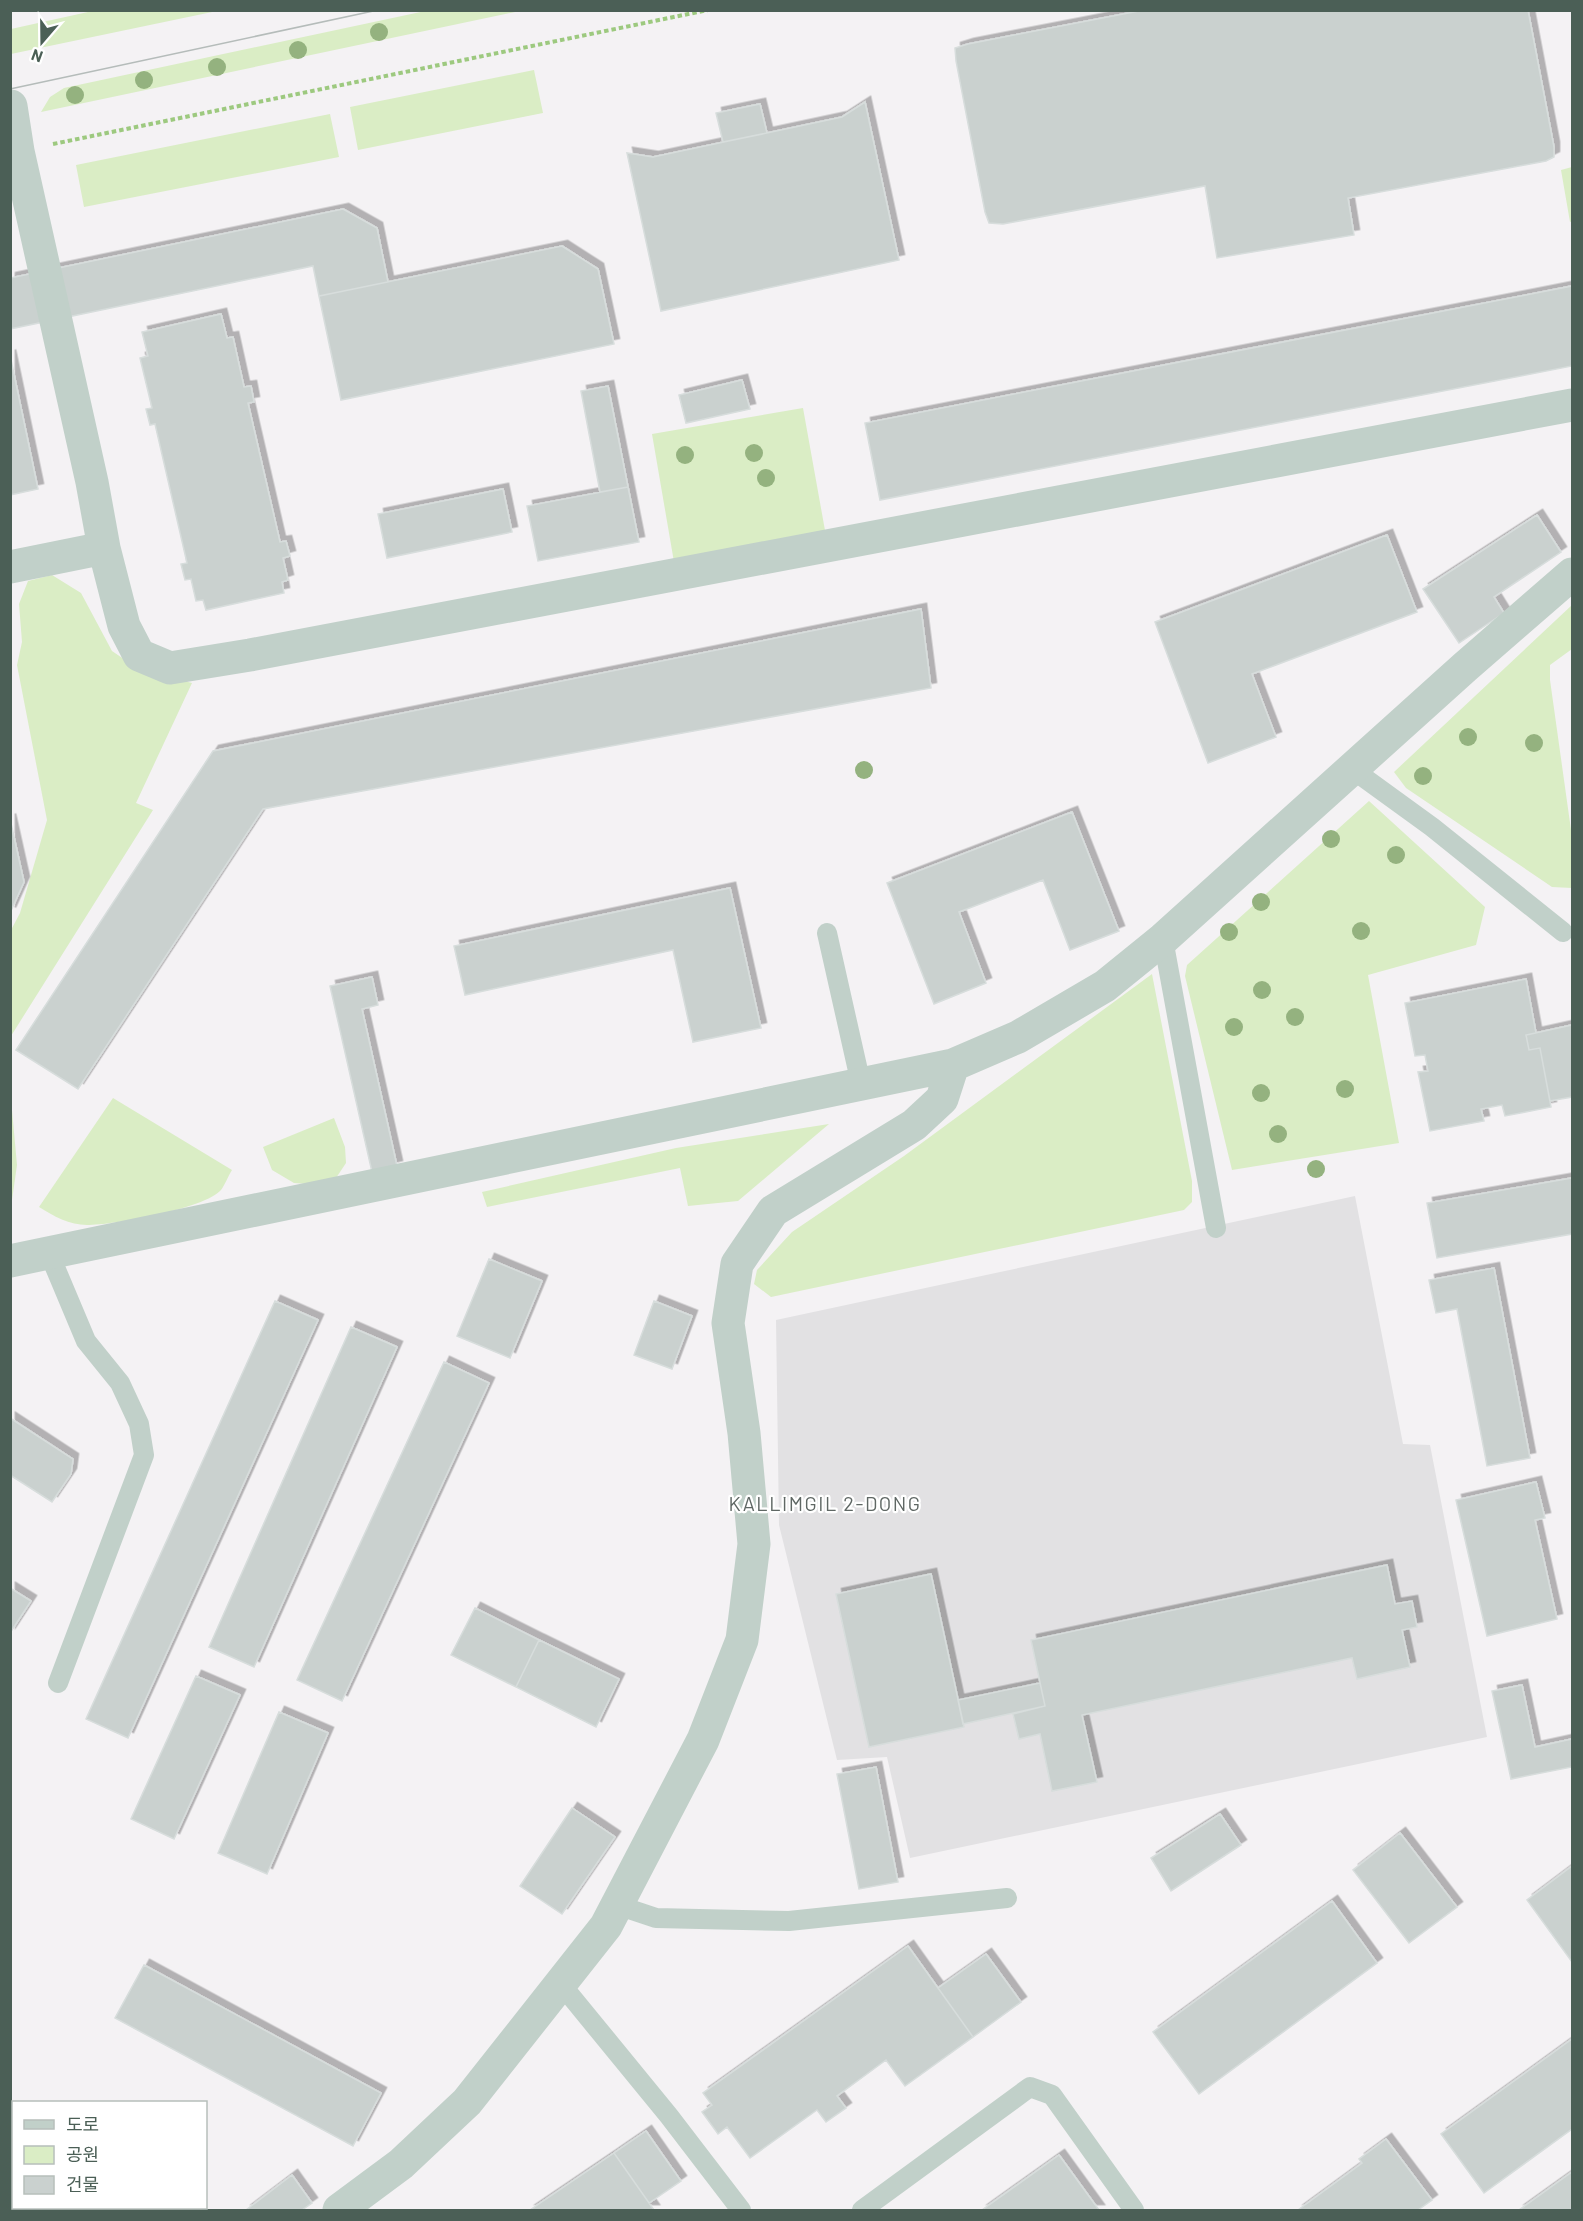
<svg xmlns="http://www.w3.org/2000/svg" width="1583" height="2221" font-family="Barlow,'Noto Sans KR',sans-serif">
  <defs>
    <filter id="shadow"><feDropShadow dx="5.5" dy="-5.5" stdDeviation="0" flood-color="#0004"/></filter>
  </defs>
  <rect width="100%" height="100%" fill="#f4f2f4"/>
  <!-- education -->
  <path fill="#e2e1e3" d="M1355 1196 1403 1444 1430 1445 1487 1737 910 1858 887 1757 837 1760 779 1525 776 1320Z"/>
  <!-- green -->
  <path fill="#daedc5" d="M97 10H217V11L11 54V29Z
    M430 10 520 11 41 112 50 97 64 88Z
    M534 70 543 113 358 150 350 107Z
    M330 114 339 157 84 207 76 165Z
    M1572 167V221L1570 222 1561 170Z
    M803 408 826 536 674 562 652 434Z
    M52 575 81 593 112 651 137 668 192 683 136 803 153 810 11 1036 10 932 20 913 47 820 17 665 22 642 19 604 28 581Z
    M1572 605V649L1550 665V680L1572 837V888L1552 887 1406 788 1394 772Z
    M1369 801 1485 907 1476 945 1368 975 1399 1143 1232 1170 1185 976 1187 965Z
    M1152 974 1192 1181V1202L1184 1210 771 1297 754 1284 757 1270 792 1232 904 1156Z
    M10 1088 17 1165 11 1207 10 1206Z
    M113 1098 232 1170C228 1176 225 1185 221 1190 204 1209 113 1225 87 1225 70 1225 53 1216 39 1207Z
    M334 1118 345 1147 346 1163 336 1178 321 1185 294 1183 272 1170 263 1147Z
    M829 1124 738 1201 688 1206 680 1168 487 1207 482 1192 676 1148Z"/>
  <!-- building -->
  <path fill="#cad1cf" stroke="#d7dddc" stroke-width="1.5" filter="url(#shadow)" d="M1144 10H1528L1554 147V157L1546 161 1348 198 1354 235 1217 258 1205 186 1003 224 989 223 985 212 956 61 955 48 968 44Z
    M865 102 899 260 661 311 627 153 653 157 842 117Z
    M760 104 767 133 723 142 716 113Z
    M343 209 377 228 388 282 319 296 313 266 10 329V278Z
    M562 246 598 269 614 344 341 400 319 296Z
    M1572 286V366L880 500 865 423Z
    M221 314 227 338 233 337 244 387 251 386 254 402 248 403 280 542 286 541 290 556 283 558 288 580 282 582 284 593 206 610 203 600 196 601 191 579 185 580 181 564 187 563 155 424 150 425 146 409 152 408 140 358 148 356 142 332Z
    M10 355 38 489 10 495Z
    M742 380 750 409 686 423 679 395Z
    M608 386 628 487 600 492 581 391Z
    M628 487 639 542 538 561 527 506Z
    M503 489 512 532 387 558 378 514Z
    M1537 515 1561 552 1494 597 1504 613 1459 643 1423 589Z
    M1387 535 1417 612 1252 674 1276 737 1208 763 1155 622Z
    M921 609 931 688 263 809 78 1089 16 1050 213 751Z
    M1072 812 1119 931 1070 950 1043 880 959 912 986 983 934 1004 887 883Z
    M10 819 24 882 10 913Z
    M730 888 761 1028 693 1042 673 950 465 995 454 946Z
    M372 977 378 1005 362 1009 397 1166 372 1172 330 986Z
    M1526 979 1536 1033 1526 1035 1529 1050 1540 1048 1551 1107 1505 1116 1502 1105 1481 1109 1484 1121 1430 1131 1418 1072 1428 1071 1425 1055 1415 1056 1405 1003Z
    M1572 1025V1097L1550 1101 1540 1048 1529 1050 1526 1035Z
    M1572 1178V1234L1437 1258 1427 1203Z
    M489 1259 542 1281 510 1358 457 1336Z
    M1494 1268 1530 1458 1487 1466 1457 1309 1436 1313 1429 1280Z
    M275 1301 318 1320 128 1738 86 1719Z
    M654 1301 692 1316 672 1369 634 1355Z
    M351 1327 397 1347 254 1667 209 1647Z
    M444 1362 489 1383 342 1701 297 1680Z
    M10 1418 73 1459 71 1474 52 1502 10 1475Z
    M1536 1482 1545 1518 1535 1520 1557 1619 1487 1636 1456 1500Z
    M1387 1565 1395 1604 1412 1601 1417 1627 1402 1630 1410 1667 1357 1679 1352 1658 1082 1715 1097 1782 1052 1791 1040 1734 1019 1739 1013 1714 1045 1706 1031 1640Z
    M931 1574 964 1727 869 1747 836 1594Z
    M10 1588 31 1601 10 1633Z
    M475 1608 539 1640 516 1687 451 1655Z
    M539 1640 619 1679 596 1727 516 1687Z
    M196 1676 240 1695 174 1839 131 1819Z
    M1040 1683 1045 1706 963 1724 958 1700Z
    M1522 1685 1535 1747 1572 1739V1767L1511 1779 1492 1691Z
    M279 1712 328 1733 267 1874 218 1853Z
    M876 1767 898 1882 859 1889 837 1774Z
    M572 1808 615 1837 562 1914 520 1886Z
    M1220 1814 1241 1845 1171 1891 1151 1858Z
    M1400 1833 1457 1907 1409 1943 1353 1870Z
    M1572 1866V1962L1527 1900Z
    M1332 1901 1377 1963 1199 2094 1153 2032Z
    M908 1946 973 2037 905 2086 886 2060 837 2096 846 2108 826 2122 817 2110 750 2158 727 2127 718 2134 702 2112 712 2105 703 2093Z
    M986 1954 1021 2002 973 2037 938 1988Z
    M144 1965 381 2093 353 2146 115 2018Z
    M1572 2039V2129L1484 2193 1441 2134Z
    M646 2131 681 2181 649 2203 614 2153Z
    M1386 2139 1432 2200 1418 2210H1298L1362 2163 1359 2159Z
    M614 2153 654 2210H530Z
    M1059 2155 1099 2210H982Z
    M1572 2172V2210H1519Z
    M292 2175 312 2203 302 2210H246Z
    M10 2196 14 2199V2208H22L25 2210H10Z"/>
  <g fill="none" stroke-linecap="round" stroke-linejoin="round">
    <!-- path -->
    <path stroke="#9dc97f" stroke-width="4" stroke-dasharray="4.5 3" stroke-linecap="butt" d="M53 144 708 10"/>
    <!-- lane -->
    <path stroke="#c1d0c9" stroke-width="20" d="M1352 769 1432 827 1563 932
      M827 933 861 1084
      M1163 939 1216 1228
      M49 1253 86 1341 120 1383 139 1424 144 1455 58 1683
      M617 1905 656 1918 789 1921 1007 1898
      M561 1984 669 2116 741 2210
      M862 2210 1030 2087 1052 2095 1134 2210"/>
    <!-- street -->
    <path stroke="#c1d0c9" stroke-width="33" d="M104 548 124 626 139 655 170 668 250 655 1572 405
      M10 567 104 548 92 482 18 151 11 106
      M10 1261 953 1065 1018 1037 1105 986 1163 939 1465 667 1572 574
      M339 2210 401 2164 467 2102 606 1926 703 1740 742 1640 754 1544 744 1433 728 1323 737 1264 773 1211 914 1125 942 1099 953 1065"/>
    <!-- tram -->
    <path stroke="#b5bcba" stroke-width="1.5" d="M10 89 378 10"/>
  </g>
  <!-- trees -->
  <g fill="#94b27f">
    <circle cx="379" cy="32" r="9"/>
    <circle cx="298" cy="50" r="9"/>
    <circle cx="217" cy="67" r="9"/>
    <circle cx="144" cy="80" r="9"/>
    <circle cx="75" cy="95" r="9"/>
    <circle cx="754" cy="453" r="9"/>
    <circle cx="685" cy="455" r="9"/>
    <circle cx="766" cy="478" r="9"/>
    <circle cx="1468" cy="737" r="9"/>
    <circle cx="1534" cy="743" r="9"/>
    <circle cx="864" cy="770" r="9"/>
    <circle cx="1423" cy="776" r="9"/>
    <circle cx="1331" cy="839" r="9"/>
    <circle cx="1396" cy="855" r="9"/>
    <circle cx="1261" cy="902" r="9"/>
    <circle cx="1361" cy="931" r="9"/>
    <circle cx="1229" cy="932" r="9"/>
    <circle cx="1262" cy="990" r="9"/>
    <circle cx="1295" cy="1017" r="9"/>
    <circle cx="1234" cy="1027" r="9"/>
    <circle cx="1345" cy="1089" r="9"/>
    <circle cx="1261" cy="1093" r="9"/>
    <circle cx="1278" cy="1134" r="9"/>
    <circle cx="1316" cy="1169" r="9"/>
  </g>
  <g text-anchor="middle" stroke-width="4.5" stroke-linejoin="round" paint-order="stroke">
    <!-- quarter labels -->
    <g font-size="20" letter-spacing="1.5" fill="#5f6764" stroke="#fff">
      <text x="825" y="1511">KALLIMGIL 2-DONG</text>
    </g>
  </g>
  <!-- border -->
  <rect width="1583" height="2221" fill="none" stroke="#4b5f56" stroke-width="24"/>
  <!-- legend -->
  <rect x="12" y="2101" width="195" height="108" fill="#ffffff" stroke="#b7bfbb" stroke-width="1.5"/>
  <rect x="24" y="2120" width="30" height="9" fill="#c1d0c9" stroke="#b7bfbb" stroke-width="1.5"/>
  <text x="66" y="2131" font-size="18" fill="#4b5f56">도로</text>
  <rect x="24" y="2146" width="30" height="18" fill="#daedc5" stroke="#b7bfbb" stroke-width="1.5"/>
  <text x="66" y="2161" font-size="18" fill="#4b5f56">공원</text>
  <rect x="24" y="2176" width="30" height="18" fill="#cad1cf" stroke="#b7bfbb" stroke-width="1.5"/>
  <text x="66" y="2191" font-size="18" fill="#4b5f56">건물</text>
  <!-- north arrow -->
  <g transform="translate(42 42) rotate(200)" stroke="#ffffff" stroke-width="4.5" paint-order="stroke">
  <path d="M0-4.5L10 22L0 15L-10 22Z" fill="#4b5f56"/>
  <text y="-9" font-size="16" font-weight="bold" text-anchor="middle" fill="#4b5f56">N</text>
  </g>
</svg>
